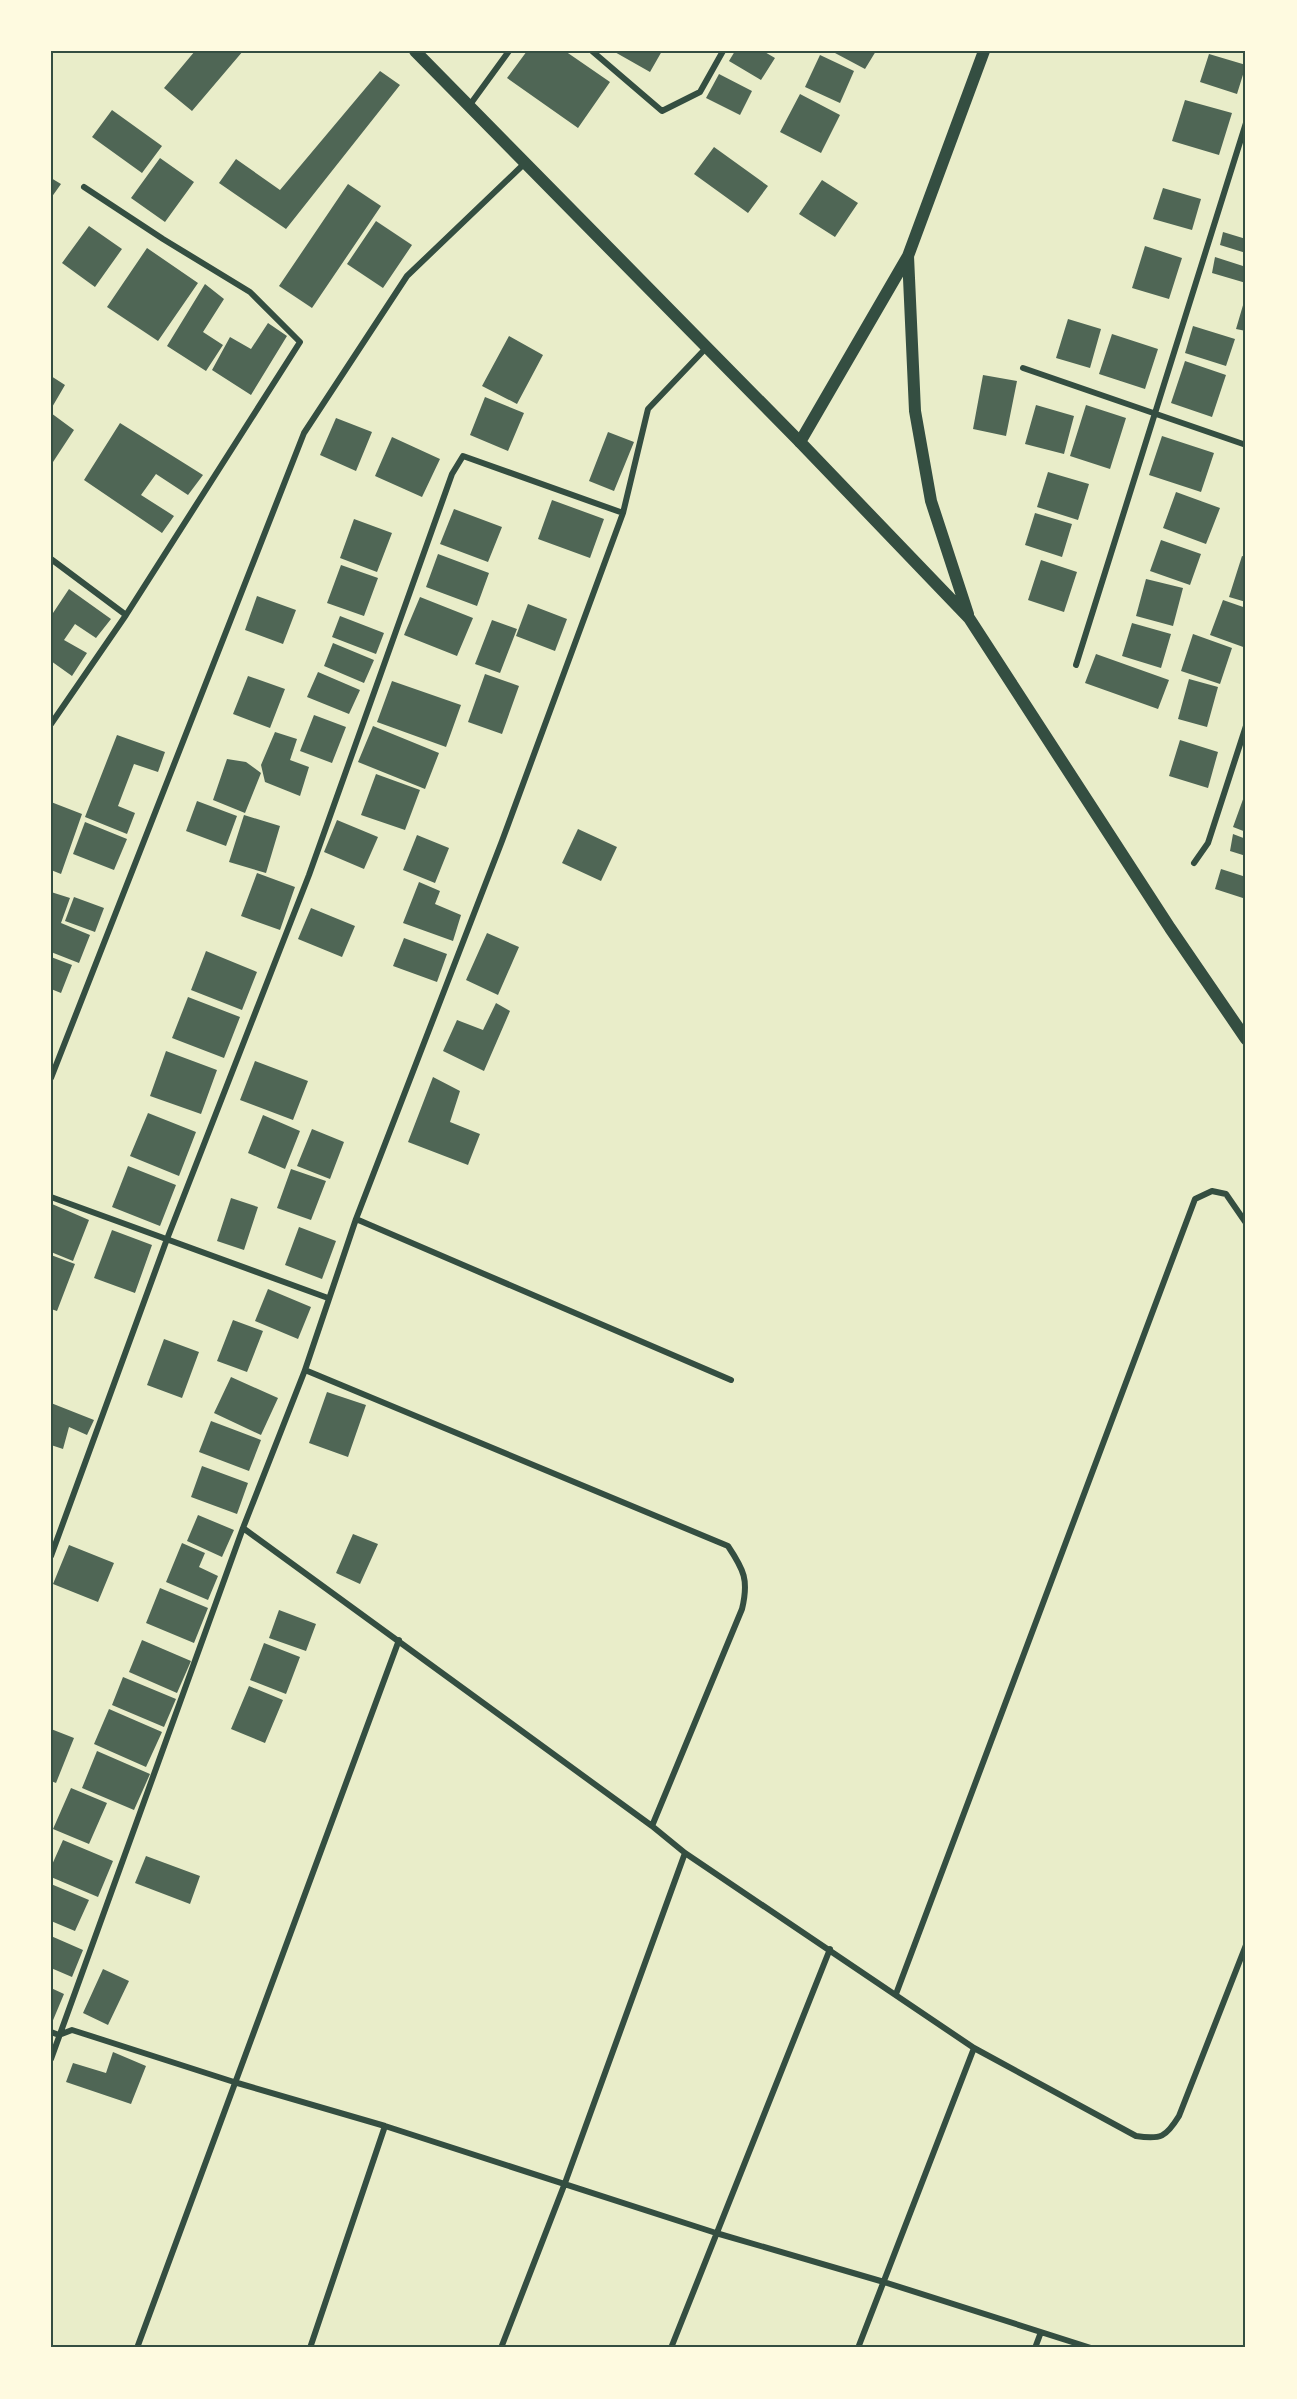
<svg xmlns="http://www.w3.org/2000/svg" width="1297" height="2399" font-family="Overpass,sans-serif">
  <rect width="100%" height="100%" fill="#e9edc9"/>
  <!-- building -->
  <path fill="#4f6655" d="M195 51H243L192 111 164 88Z
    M527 51H565L610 82 578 128 507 78Z
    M613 51H662L650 72Z
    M735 51H763L775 58 761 80 729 61Z
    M836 51H876L865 69 835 53Z
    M1209 54 1246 65 1237 94 1200 82Z
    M820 55 854 71 840 103 805 87Z
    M380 71 400 85 286 229 219 183 236 159 280 190Z
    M719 74 752 91 740 115 706 98Z
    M800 94 840 115 821 153 780 132Z
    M1185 100 1232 113 1219 155 1172 141Z
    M112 110 162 146 142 173 92 137Z
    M714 147 768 186 748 213 694 174Z
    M160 158 194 182 165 222 131 198Z
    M51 178 61 184 51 198Z
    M822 180 858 203 835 237 799 214Z
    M348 184 381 206 312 308 279 286Z
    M1163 188 1201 199 1192 230 1153 219Z
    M376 221 412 245 383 288 347 264Z
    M89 226 122 249 95 287 62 263Z
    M1223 232 1246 239V253L1220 245Z
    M1145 246 1182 258 1169 299 1132 288Z
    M147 248 198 283 158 341 107 307Z
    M1215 257 1243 266 1246 259V283L1212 273Z
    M205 284 224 299 203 332 223 345 206 371 167 346Z
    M1246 295V331L1236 329Z
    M1068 319 1101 329 1090 368 1056 358Z
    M268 323 287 336 251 395 212 370 230 337 251 349Z
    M1193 326 1235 339 1226 366 1185 353Z
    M1112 334 1158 349 1145 389 1099 374Z
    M509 336 543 355 517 404 482 386Z
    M1185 361 1226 375 1212 417 1171 403Z
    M983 375 1017 381 1006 436 973 429Z
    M51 376 65 385 51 409Z
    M485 397 524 413 508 451 470 435Z
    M1036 405 1074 416 1064 454 1025 444Z
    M1086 405 1126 418 1110 469 1070 456Z
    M51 413 74 430 53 462 51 461Z
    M336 418 372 432 356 471 320 455Z
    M120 423 203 475 188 495 156 474 141 495 174 516 162 533 84 480Z
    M608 432 634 442 614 491 589 481Z
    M1162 436 1214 453 1201 492 1149 475Z
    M392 437 440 459 422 497 375 476Z
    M1048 472 1089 484 1078 520 1037 507Z
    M1176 492 1220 508 1206 544 1163 528Z
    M552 500 604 519 590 558 538 539Z
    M454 509 502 527 488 562 440 544Z
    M1035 513 1072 524 1062 557 1025 545Z
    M354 519 392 533 377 572 340 558Z
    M1161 540 1201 554 1190 585 1150 571Z
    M438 554 489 573 477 606 426 587Z
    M1242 556 1246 557V602L1229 597Z
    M1041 560 1077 572 1064 612 1028 600Z
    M341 565 378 578 364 616 327 603Z
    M1146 579 1183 588 1173 626 1136 616Z
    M69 589 111 619 96 638 75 624 64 640 87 653 72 676 51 661V616Z
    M257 596 296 610 283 644 245 630Z
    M420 597 473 618 457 656 404 635Z
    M1223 600 1246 608V648L1210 635Z
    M528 604 567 619 555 651 516 636Z
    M340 616 384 633 376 654 332 637Z
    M492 620 517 629 500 673 475 664Z
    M1132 623 1171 634 1161 668 1122 656Z
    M1193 634 1232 648 1220 684 1181 671Z
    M333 643 374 660 364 683 324 666Z
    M1096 654 1169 680 1158 709 1085 683Z
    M318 672 360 690 349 714 307 697Z
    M485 674 519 686 502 734 468 722Z
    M248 676 285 689 270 728 233 714Z
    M1189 679 1218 687 1207 727 1178 719Z
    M392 681 461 705 446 747 377 722Z
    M314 715 346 727 332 763 300 751Z
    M373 726 439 753 425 789 358 762Z
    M275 732 297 739 290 760 309 767 300 796 265 782 261 765Z
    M117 735 165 752 158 772 134 764 118 806 135 813 127 834 85 817Z
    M1180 740 1218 752 1208 788 1169 776Z
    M227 759 246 762 261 773 245 813 213 800Z
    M376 774 420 790 405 830 361 815Z
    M1246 791V832L1233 827Z
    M197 801 237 816 226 846 186 831Z
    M51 802 82 814 61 874 51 870Z
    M244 815 280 826 266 873 229 862Z
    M337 820 378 837 364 869 324 852Z
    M85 822 127 839 114 870 73 854Z
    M578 829 617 847 601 881 562 863Z
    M1233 834 1246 839V856L1230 851Z
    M417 835 449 848 435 883 403 870Z
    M1221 869 1246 877V899L1215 889Z
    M257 873 295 887 280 930 241 916Z
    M419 882 440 891 435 904 461 915 453 941 403 923Z
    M51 892 70 898 61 923 90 935 79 963 51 952Z
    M74 897 104 908 95 932 65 921Z
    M311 908 355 926 342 957 298 939Z
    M487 933 519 947 498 995 466 980Z
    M404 938 447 954 437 982 393 966Z
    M206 951 257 972 242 1010 191 990Z
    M51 957 72 965 61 993 51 989Z
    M188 997 240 1017 224 1058 172 1038Z
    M496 1003 510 1011 484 1071 443 1051 457 1020 483 1030Z
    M166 1051 217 1070 201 1114 150 1096Z
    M255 1061 308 1081 293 1120 240 1100Z
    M433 1077 460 1091 450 1122 480 1134 468 1165 408 1142Z
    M148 1113 196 1132 179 1176 130 1156Z
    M263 1115 300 1131 285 1169 248 1153Z
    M312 1129 344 1142 330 1179 297 1166Z
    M128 1166 176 1185 160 1226 112 1207Z
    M291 1169 326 1181 311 1220 277 1208Z
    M231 1198 258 1207 244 1250 217 1241Z
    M52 1204 89 1220 73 1261 51 1252Z
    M299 1227 336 1241 322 1279 285 1265Z
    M112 1230 152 1245 135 1293 94 1278Z
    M51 1255 75 1264 57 1311 51 1309Z
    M268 1289 311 1307 298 1339 255 1321Z
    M233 1320 263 1331 247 1372 217 1361Z
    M164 1339 199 1352 182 1398 147 1385Z
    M231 1377 278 1398 261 1435 214 1413Z
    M327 1392 366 1405 348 1457 309 1443Z
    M51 1403 94 1420 87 1435 69 1427 63 1449 51 1445Z
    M211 1421 261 1440 249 1471 199 1452Z
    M202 1466 248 1483 237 1514 191 1497Z
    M198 1515 234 1530 222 1557 187 1541Z
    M353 1534 378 1544 360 1584 336 1573Z
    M182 1543 205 1553 199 1567 218 1576 208 1600 166 1582Z
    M69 1545 114 1563 98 1602 53 1584Z
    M160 1588 208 1608 194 1643 146 1623Z
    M279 1610 316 1624 306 1651 269 1638Z
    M142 1640 191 1661 177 1693 129 1672Z
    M264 1643 300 1657 286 1694 250 1680Z
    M123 1677 176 1699 164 1727 112 1705Z
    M249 1686 283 1700 265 1743 231 1729Z
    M109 1709 162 1732 146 1767 94 1744Z
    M51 1729 74 1738 56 1783 51 1781Z
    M97 1751 150 1774 134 1810 82 1788Z
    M71 1788 107 1803 89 1844 53 1829Z
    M63 1840 113 1861 98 1897 51 1877V1867Z
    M146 1856 200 1876 190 1904 135 1883Z
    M51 1884 89 1900 75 1931 51 1921Z
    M51 1936 83 1950 72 1977 51 1968Z
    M103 1969 129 1981 108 2025 83 2013Z
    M51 1988 64 1994 51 2025Z
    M113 2052 146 2066 131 2104 66 2082 73 2063 106 2073Z"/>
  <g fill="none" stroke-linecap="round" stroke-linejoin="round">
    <!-- minor -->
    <path stroke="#344e41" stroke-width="6" d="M592 51 662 111 700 92 723 51
      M469 106 509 51
      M1023 368 1246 445
      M51 559 126 615
      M1076 665 1246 123
      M51 724 126 615 300 342 250 292 163 239 84 187
      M1194 863 1208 843 1246 726
      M51 1078 304 433 407 276 525 163
      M51 1197 328 1298
      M356 1219 731 1380
      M305 1370 728 1546C744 1570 749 1580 742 1609L652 1826
      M243 1528 652 1826 685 1853 974 2048 1136 2136C1161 2140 1166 2137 1179 2116L1246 1945
      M51 1556 167 1239 309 875 452 474 463 456 623 513
      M896 1994 1195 1199 1212 1191 1226 1194 1246 1223
      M51 2032 59 2035 72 2030 234 2082 385 2126 716 2233 884 2282 1091 2348
      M51 2059 243 1528 305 1370 356 1219 502 841 623 513 648 409 706 348
      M137 2348 399 1640
      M310 2348 385 2126
      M501 2348 565 2183 685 1853
      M671 2348 830 1949
      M858 2348 974 2048
      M1035 2348 1041 2332"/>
    <!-- secondary -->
    <path stroke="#344e41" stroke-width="12" d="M415 51 800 442"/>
    <!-- primary -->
    <path stroke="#344e41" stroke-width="12" d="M984 51 908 256 800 442 969 618 1170 928 1246 1039
      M908 256 915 411 931 501 968 614"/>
  </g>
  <!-- border -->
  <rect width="1297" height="2399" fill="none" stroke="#fefae0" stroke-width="105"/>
  <rect x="52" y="52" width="1192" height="2294" fill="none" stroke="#344e41" stroke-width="2"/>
</svg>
